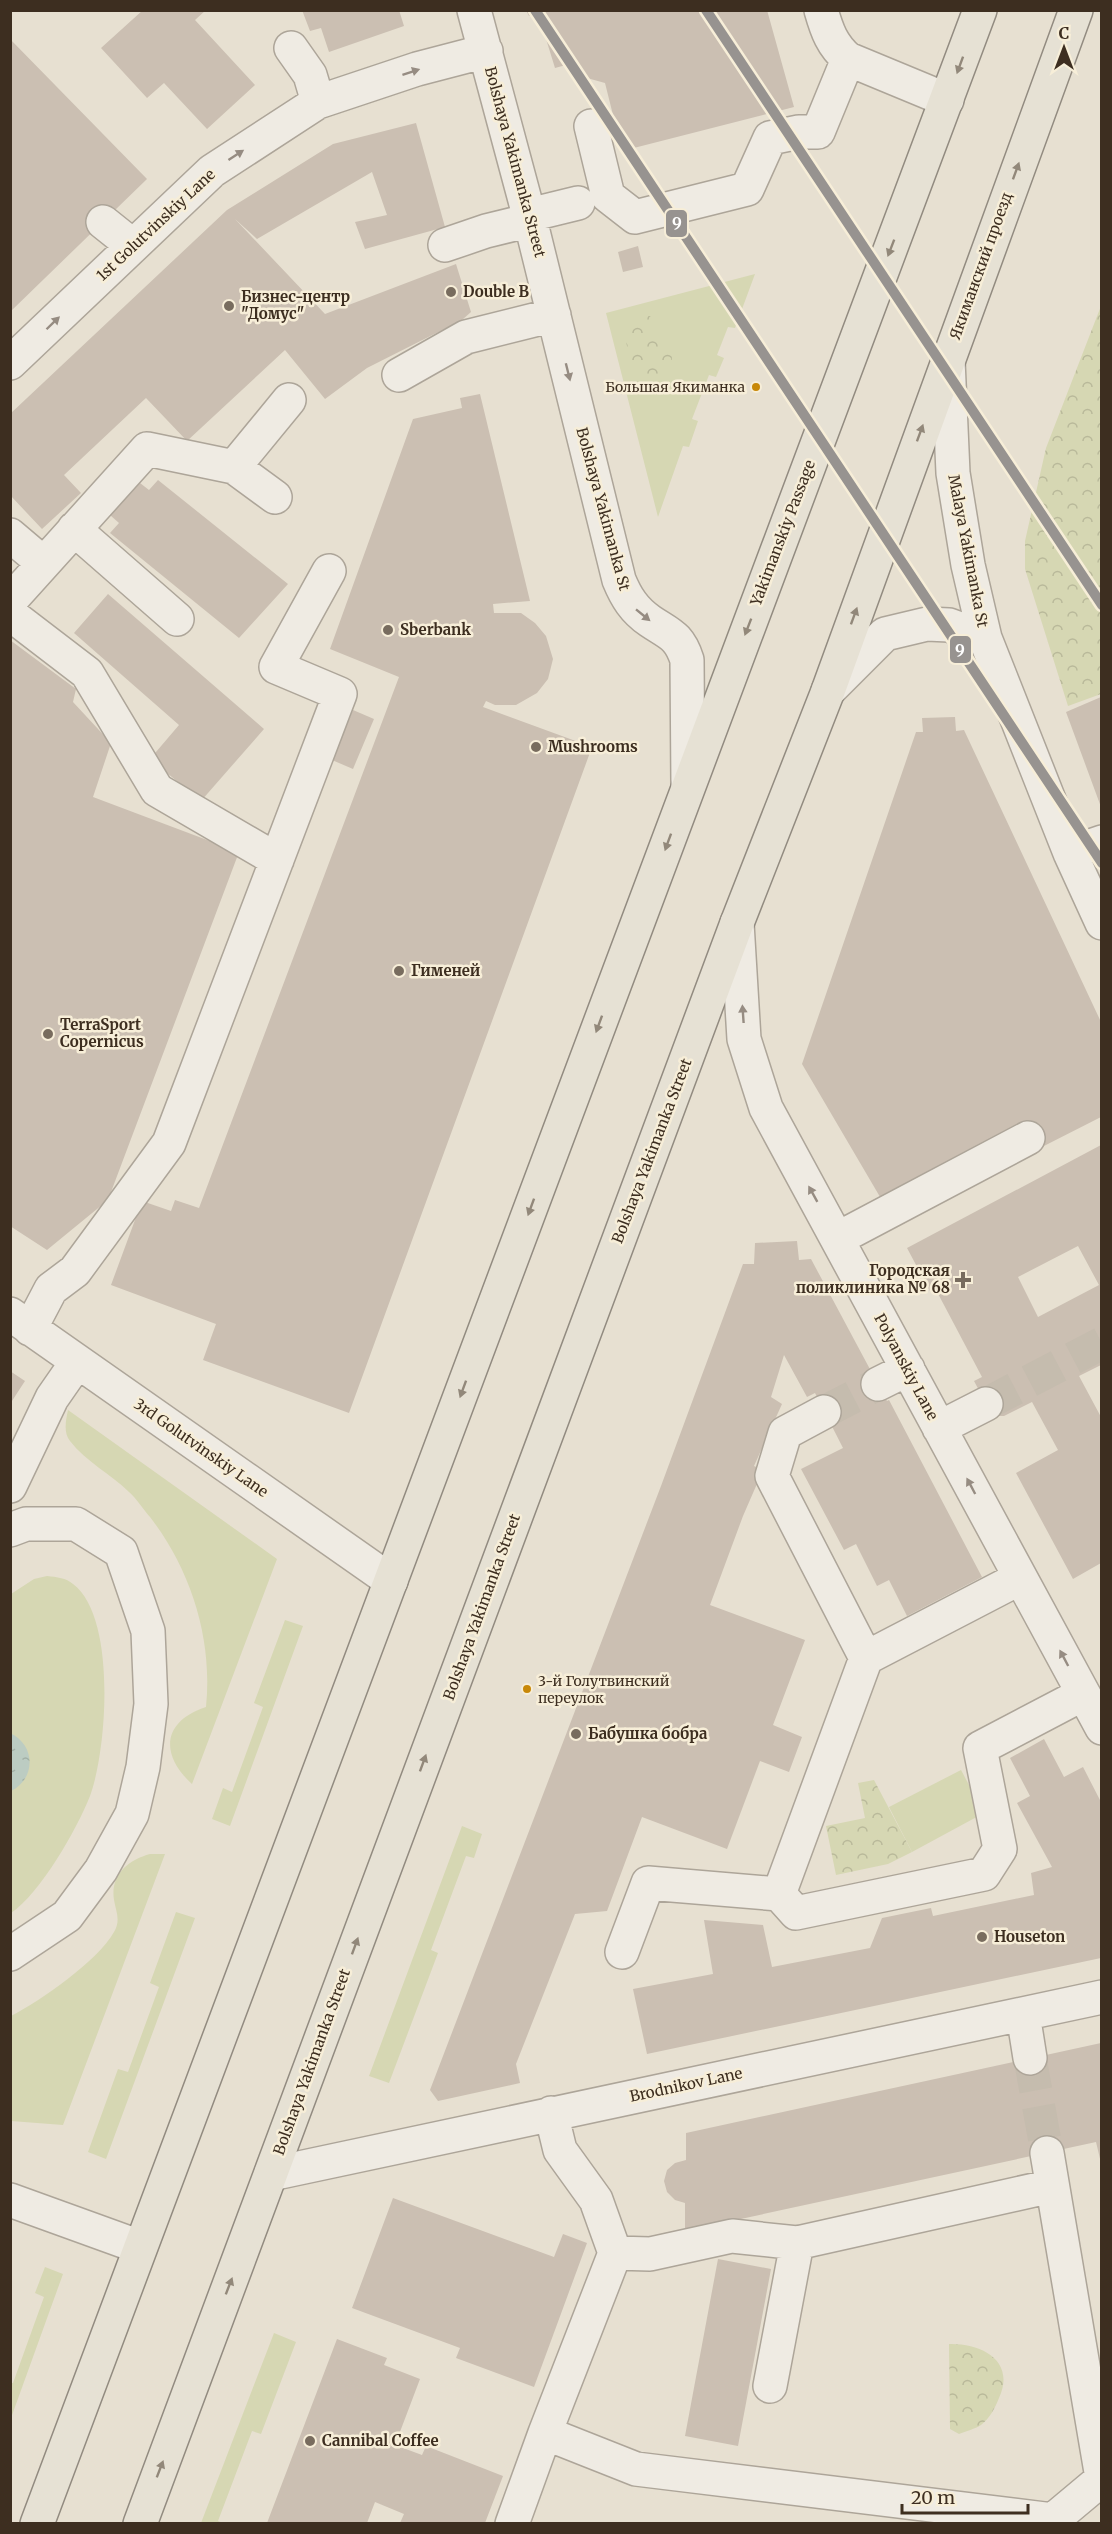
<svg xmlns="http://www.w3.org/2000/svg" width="1112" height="2534" font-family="Merriweather,serif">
  <defs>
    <pattern id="forest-crowns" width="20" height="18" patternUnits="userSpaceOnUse" patternTransform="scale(1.5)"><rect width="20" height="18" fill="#d6d7b3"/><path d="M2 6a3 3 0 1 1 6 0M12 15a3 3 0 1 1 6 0" fill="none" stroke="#b9b99a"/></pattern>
    <pattern id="water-ripples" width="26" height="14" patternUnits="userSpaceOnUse" patternTransform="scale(1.5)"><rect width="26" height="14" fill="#bcccc2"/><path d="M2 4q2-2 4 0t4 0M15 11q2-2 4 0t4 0" fill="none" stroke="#a2b0a6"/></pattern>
  </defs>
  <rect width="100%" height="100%" fill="#e7e0d1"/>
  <!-- grass -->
  <path fill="#d6d7b3" d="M755 274 735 328 728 327 717 355 724 358 716 377 709 375 692 419 698 421 689 447 683 446 658 517 606 313Z
    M68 1410 277 1559 192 1784C159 1754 163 1721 206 1707 213 1639 191 1570 150 1517 143 1509 137 1499 129 1492 111 1474 86 1462 70 1441 63 1432 66 1420 68 1410Z
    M47 1576C57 1577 66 1578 73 1584 117 1617 107 1750 90 1796 77 1829 40 1894 11 1913V1594L34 1579Z
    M285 1620 303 1626 230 1826 212 1819 223 1788 232 1792 263 1707 254 1703Z
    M961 1770 984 1813 912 1852 889 1807Z
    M462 1826 482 1834 474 1858 466 1856 431 1950 438 1953 389 2083 369 2076Z
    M150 1854H165L63 2125 11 2121V2016C40 2001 98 1961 114 1932 121 1920 116 1912 114 1900 110 1875 128 1860 150 1854Z
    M176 1912 195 1918 106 2159 88 2152 118 2069 128 2072 159 1987 150 1983Z
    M45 2267 63 2274 11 2418V2383H13L44 2297 35 2293Z
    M274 2333 296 2342 261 2434 252 2431 218 2521 223 2523H201Z"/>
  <!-- forest -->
  <path fill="url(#forest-crowns)" d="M1101 306V694L1068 706 1025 569V541L1046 448Z
    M631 316H652L672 354 671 381 652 393 635 382 623 328Z
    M874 1780 912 1852 888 1864 836 1875 826 1826 865 1818 858 1783Z
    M949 2344C982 2343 1016 2361 999 2398 995 2408 990 2418 981 2425 975 2429 966 2431 959 2434L950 2429Z"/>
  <!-- water -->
  <path fill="url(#water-ripples)" d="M10 1733C36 1745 36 1779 11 1791Z"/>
  <!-- building -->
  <path fill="#cbbfb2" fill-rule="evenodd" d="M143 10H206L195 20 255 85 207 129 164 83 147 98 101 48Z
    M302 10H399L404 26 329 52 321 28 310 31Z
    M526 10H767L794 107 622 151 605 83 587 78 580 72 577 62 555 68 538 13 529 16Z
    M10 39 147 179 10 312Z
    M416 123 445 227 365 249 355 222 387 215 372 172 257 239 235 219 325 314 456 264 471 312 462 320 367 368 325 399 285 350 187 441 146 398 64 475 81 493 42 529 10 495V414L227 210 333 144Z
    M638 246 643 267 623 272 618 252Z
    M480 394 530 601 493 604 494 613H521L535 623 546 636 553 659 548 679 537 693 516 705H495L486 701 483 707 592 747 349 1413 203 1360 216 1324 111 1285 142 1201 171 1211 175 1200 199 1208 399 677 330 649 413 419 462 408 460 398Z
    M158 480 288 584 239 638 110 533 119 523 110 515 140 483 149 490Z
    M108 594 264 729 201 801 150 759 179 725 74 633Z
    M10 640 76 689 73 702 111 743 93 797 239 852 108 1200 47 1250 10 1226Z
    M1101 697V807L1066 712Z
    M353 710 374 719 353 769 332 760Z
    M955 717 956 731 964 730 1101 1022V1117L1040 1148 883 1202 802 1064 916 732H923L922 718Z
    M1101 1145V1365L1079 1376 1101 1417V1563L1073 1579 1016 1473 1058 1450 1032 1402 1004 1416H998L990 1411 974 1381 982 1377 935 1288 930 1291 907 1248ZM1078 1246 1099 1285 1038 1317 1018 1277Z
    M797 1241 799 1260 811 1259 887 1401 889 1400 982 1577 907 1616 889 1580 877 1586 856 1544 844 1550 801 1469 843 1448 815 1393 807 1397 784 1355 771 1397 782 1404 754 1466 763 1470 743 1516 710 1605 805 1640 773 1725 802 1737 789 1772 760 1761 727 1849 642 1817 607 1911 575 1914 516 2064 520 2083 438 2101 430 2090 661 1486 743 1264H754L755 1243Z
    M10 1371 25 1381 10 1404Z
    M1044 1739 1064 1777 1083 1767 1101 1802V1958L647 2054 633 1989 713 1974 704 1920 763 1925 772 1967 870 1948 882 1918 931 1908 933 1916 1034 1895 1031 1873 1052 1867 1017 1803 1030 1796 1010 1758Z
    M1101 2043V2163L1096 2142 685 2231V2203L675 2200 667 2192 664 2181 667 2170 675 2163 686 2160V2133Z
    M393 2198 554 2257 563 2234 587 2243 534 2387 456 2358 460 2348 352 2308Z
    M718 2259 771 2269 738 2446 685 2436Z
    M337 2339 387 2358 384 2365 420 2379 395 2445 422 2455 426 2446 503 2476 485 2523H400L404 2514 375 2502 367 2523H267Z"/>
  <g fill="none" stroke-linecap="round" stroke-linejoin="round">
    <!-- minor-tunnel -->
    <path stroke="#c5bcae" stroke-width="33" stroke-dasharray="33 16" stroke-linecap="butt" d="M986 1404 1102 1343
      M824 1412 878 1384
      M1030 2058 1047 2153"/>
    <!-- minor casing -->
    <g stroke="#ada599" stroke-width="36">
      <path id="minor" d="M474 10 529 215 619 580C626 597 634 610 650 621 669 634 679 635 687 660L688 785
        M821 10C827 31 832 45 848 59L947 100
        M291 48 310 75 318 102
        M591 126 608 196 635 217 747 189 770 138 799 132H818L848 59
        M529 215 578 203
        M103 222 133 246
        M445 245 486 231 531 220
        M948 360 953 473 968 565 985 638 1070 853 1102 923
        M10 363 212 171 318 102 417 69 486 51
        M399 375 466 337 554 315
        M234 467 275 497
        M74 529 177 619
        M10 535 43 563
        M10 601 147 449 234 467 289 400
        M10 614 87 673 157 790 277 860
        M828 691 885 634 927 624 949 625 985 638
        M1070 853 1102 842
        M737 923 744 1039 766 1108 1102 1728
        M837 1239 1028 1138
        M10 1314 391 1581
        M30 1329 51 1289 75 1271 169 1143 340 694 276 667 329 571
        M878 1384 908 1369
        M824 1412 785 1433 772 1476 866 1658
        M939 1428 986 1404
        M10 1486 52 1398 77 1362
        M10 1530 26 1524H76L121 1552 148 1631 151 1704 143 1767 132 1814 101 1870 67 1916 10 1954
        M1020 1578 866 1658 779 1894 796 1913 984 1874 1000 1849 980 1748 1083 1694
        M622 1952 648 1883 779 1894
        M1023 2014 1030 2058
        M551 2113 560 2150 596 2200 615 2253 545 2433 636 2469 1053 2520 1102 2479
        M1047 2153 1102 2478
        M271 2174 1102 1997
        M10 2200 140 2247
        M615 2253 650 2254 732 2236 797 2243 1052 2186
        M770 2386 797 2243
        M512 2524 545 2433"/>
    </g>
    <!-- major casing -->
    <g stroke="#928b80" stroke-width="36">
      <path id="major" d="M37 2524 980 10
        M140 2524 737 923 828 691 1076 10"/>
    </g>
    <!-- minor -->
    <use href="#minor" stroke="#efebe3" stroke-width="33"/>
    <!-- major -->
    <use href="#major" stroke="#e6e1d4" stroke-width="33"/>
    <!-- metro-1 casing -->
    <g stroke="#f7eed8" stroke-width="15">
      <path id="metro-1" d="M535 10 1102 863
        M706 10 1102 605"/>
    </g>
    <!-- metro-1 -->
    <use href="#metro-1" stroke="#979390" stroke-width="10"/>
  </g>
  <!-- one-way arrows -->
  <defs><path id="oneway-solid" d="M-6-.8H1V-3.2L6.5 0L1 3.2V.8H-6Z" transform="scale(1.5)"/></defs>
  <g fill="#92887a">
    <use href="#oneway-solid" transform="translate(960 65) rotate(110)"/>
    <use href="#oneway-solid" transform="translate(1016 171) rotate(-70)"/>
    <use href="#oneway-solid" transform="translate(891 248) rotate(111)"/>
    <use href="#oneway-solid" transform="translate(920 433) rotate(-70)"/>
    <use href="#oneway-solid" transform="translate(854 616) rotate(-70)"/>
    <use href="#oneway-solid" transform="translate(748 627) rotate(111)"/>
    <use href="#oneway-solid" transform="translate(668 842) rotate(110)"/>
    <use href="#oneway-solid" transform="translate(599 1024) rotate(110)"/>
    <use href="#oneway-solid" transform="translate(531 1207) rotate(110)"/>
    <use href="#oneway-solid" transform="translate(463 1389) rotate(110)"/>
    <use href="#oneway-solid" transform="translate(423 1763) rotate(-70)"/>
    <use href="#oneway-solid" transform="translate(355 1946) rotate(-70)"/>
    <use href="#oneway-solid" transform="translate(229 2286) rotate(-69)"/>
    <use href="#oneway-solid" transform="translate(160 2469) rotate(-69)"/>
  </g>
  <g fill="#968c82">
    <use href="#oneway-solid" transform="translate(411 72) rotate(-18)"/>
    <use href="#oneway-solid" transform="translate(236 155) rotate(-33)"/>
    <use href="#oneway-solid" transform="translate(53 323) rotate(-44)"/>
    <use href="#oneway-solid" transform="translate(568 372) rotate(76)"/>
    <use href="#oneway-solid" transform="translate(643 615) rotate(39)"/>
    <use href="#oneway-solid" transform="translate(743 1014) rotate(-94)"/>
    <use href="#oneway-solid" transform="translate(813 1194) rotate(-119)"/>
    <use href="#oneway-solid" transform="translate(971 1486) rotate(-118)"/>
    <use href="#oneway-solid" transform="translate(1064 1658) rotate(-118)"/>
  </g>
  <!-- markers -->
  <g fill="#786c5e" stroke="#f7eed8" stroke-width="2">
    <circle cx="451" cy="292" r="6"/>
    <circle cx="229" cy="306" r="6"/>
    <circle cx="388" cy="630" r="6"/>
    <circle cx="536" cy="747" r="6"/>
    <circle cx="399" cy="971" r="6"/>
    <circle cx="48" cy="1034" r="6"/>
    <path d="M960 1271h6v6h6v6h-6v6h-6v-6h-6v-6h6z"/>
    <circle cx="576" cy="1734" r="6"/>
    <circle cx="982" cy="1937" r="6"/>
    <circle cx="310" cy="2441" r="6"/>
  </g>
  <g fill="#c88808" stroke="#f7eed8" stroke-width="2">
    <circle cx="756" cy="387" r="5"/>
    <circle cx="527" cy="1689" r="5"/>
  </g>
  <g text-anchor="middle" stroke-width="5" stroke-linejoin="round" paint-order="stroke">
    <!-- bus labels -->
    <g font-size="14" fill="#3d2e20" stroke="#f7eed8" text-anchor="end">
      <text x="745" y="392">Большая Якиманка</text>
      <text x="538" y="1686" text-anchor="start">3-й Голутвинский<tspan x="538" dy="17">переулок</tspan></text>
    </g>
    <!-- street labels -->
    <g font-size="15" fill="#3d2e20" stroke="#f7eed8">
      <text transform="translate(515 162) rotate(75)" y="5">Bolshaya Yakimanka Street</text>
      <text transform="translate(156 225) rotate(-43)" y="5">1st Golutvinskiy Lane</text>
      <text transform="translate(981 266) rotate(-70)" y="5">Якиманский проезд</text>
      <text transform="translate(603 509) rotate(75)" y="5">Bolshaya Yakimanka St</text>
      <text transform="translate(783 533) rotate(-69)" y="5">Yakimanskiy Passage</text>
      <text transform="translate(968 551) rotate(79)" y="5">Malaya Yakimanka St</text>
      <text transform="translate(652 1151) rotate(-69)" y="5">Bolshaya Yakimanka Street</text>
      <text transform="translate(906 1367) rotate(62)" y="5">Polyanskiy Lane</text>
      <text transform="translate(201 1448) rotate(35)" y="5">3rd Golutvinskiy Lane</text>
      <text transform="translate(482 1607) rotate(-70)" y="5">Bolshaya Yakimanka Street</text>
      <text transform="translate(312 2062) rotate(-70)" y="5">Bolshaya Yakimanka Street</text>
      <text transform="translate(686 2085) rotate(-12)" y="5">Brodnikov Lane</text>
    </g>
    <!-- poi labels -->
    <g font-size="15" font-weight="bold" fill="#3d2e20" stroke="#f7eed8" text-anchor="start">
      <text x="463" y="297">Double B</text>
      <text x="241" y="302">Бизнес-центр<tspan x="241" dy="17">"Домус"</tspan></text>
      <text x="400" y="635">Sberbank</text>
      <text x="548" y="752">Mushrooms</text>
      <text x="411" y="976">Гименей</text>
      <text x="60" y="1030">TerraSport<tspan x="60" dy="17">Copernicus</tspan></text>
      <text x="950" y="1276" text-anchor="end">Городская<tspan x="950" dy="17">поликлиника № 68</tspan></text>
      <text x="588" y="1739">Бабушка бобра</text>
      <text x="994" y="1942">Houseton</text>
      <text x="322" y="2446">Cannibal Coffee</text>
    </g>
  </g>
  <g stroke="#f7eed8" stroke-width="2">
    <rect x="665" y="209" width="23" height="29" rx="6" fill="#979390"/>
    <rect x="949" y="635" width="23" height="29" rx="6" fill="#979390"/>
  </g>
  <g font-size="16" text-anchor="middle" font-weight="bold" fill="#fff">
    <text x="677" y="229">9</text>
    <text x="960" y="656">9</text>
  </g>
  <!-- border -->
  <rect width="1112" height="2534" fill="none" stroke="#3d2e20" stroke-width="24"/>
  <!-- north arrow -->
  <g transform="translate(1064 48)" stroke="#f7eed8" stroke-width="4.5" paint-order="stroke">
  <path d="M0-4.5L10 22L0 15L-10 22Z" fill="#3d2e20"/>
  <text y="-9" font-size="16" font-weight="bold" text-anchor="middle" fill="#3d2e20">С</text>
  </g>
  <!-- scale -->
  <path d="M902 2504v9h126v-9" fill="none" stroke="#3d2e20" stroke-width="3"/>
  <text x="911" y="2504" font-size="18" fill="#3d2e20" stroke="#f7eed8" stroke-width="4.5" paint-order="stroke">20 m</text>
</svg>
